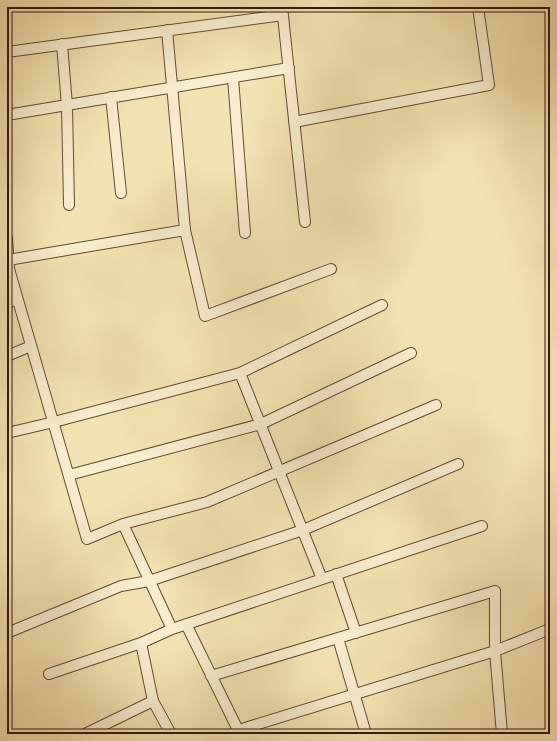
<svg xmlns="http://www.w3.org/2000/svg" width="557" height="741" font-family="Cardo,serif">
  <rect width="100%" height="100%" fill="#f4e3b2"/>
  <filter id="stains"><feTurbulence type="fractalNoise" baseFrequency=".005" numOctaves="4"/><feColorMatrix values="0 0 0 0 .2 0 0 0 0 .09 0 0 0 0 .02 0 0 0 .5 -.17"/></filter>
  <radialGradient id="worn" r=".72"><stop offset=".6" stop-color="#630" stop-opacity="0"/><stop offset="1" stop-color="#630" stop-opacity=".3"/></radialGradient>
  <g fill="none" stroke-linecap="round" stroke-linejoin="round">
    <!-- street casing -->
    <g stroke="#604c32" stroke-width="12">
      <path id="street" d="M282 7 305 222
        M62 44 67 106 69 205
        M7 52 283 15
        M233 78 245 233
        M111 97 121 193
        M7 115 289 68
        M294 122 489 85 478 7
        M185 230 205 316 331 269
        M7 238 9 269 87 539 123 524 172 629
        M8 260 185 230 167 30
        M7 303 17 299
        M7 356 31 346
        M7 433 54 422 240 373
        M69 475 261 424 411 353
        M123 524 207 502 436 405
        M336 574 356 633
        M322 579 240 373 382 305
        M186 624 240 734
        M7 633 121 586 149 581 303 530 458 464
        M49 674 141 643
        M211 676 338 638
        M85 734 153 701
        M171 734 153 701 141 643 172 629 482 526
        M234 734 245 728 495 651 502 734
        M366 734 338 638 495 591V651L550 629"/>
    </g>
    <!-- street -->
    <use href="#street" stroke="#f8edcd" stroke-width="10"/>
  </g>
  <!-- margin -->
  <rect width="557" height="741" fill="none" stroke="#f4e3b2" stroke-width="24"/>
  <rect x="8" y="8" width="541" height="725" fill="none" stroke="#2f1908" stroke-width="2"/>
  <rect x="12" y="12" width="533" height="717" fill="none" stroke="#2f1908"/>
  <rect width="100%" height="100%" filter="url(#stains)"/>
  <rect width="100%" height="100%" fill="url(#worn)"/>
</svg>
